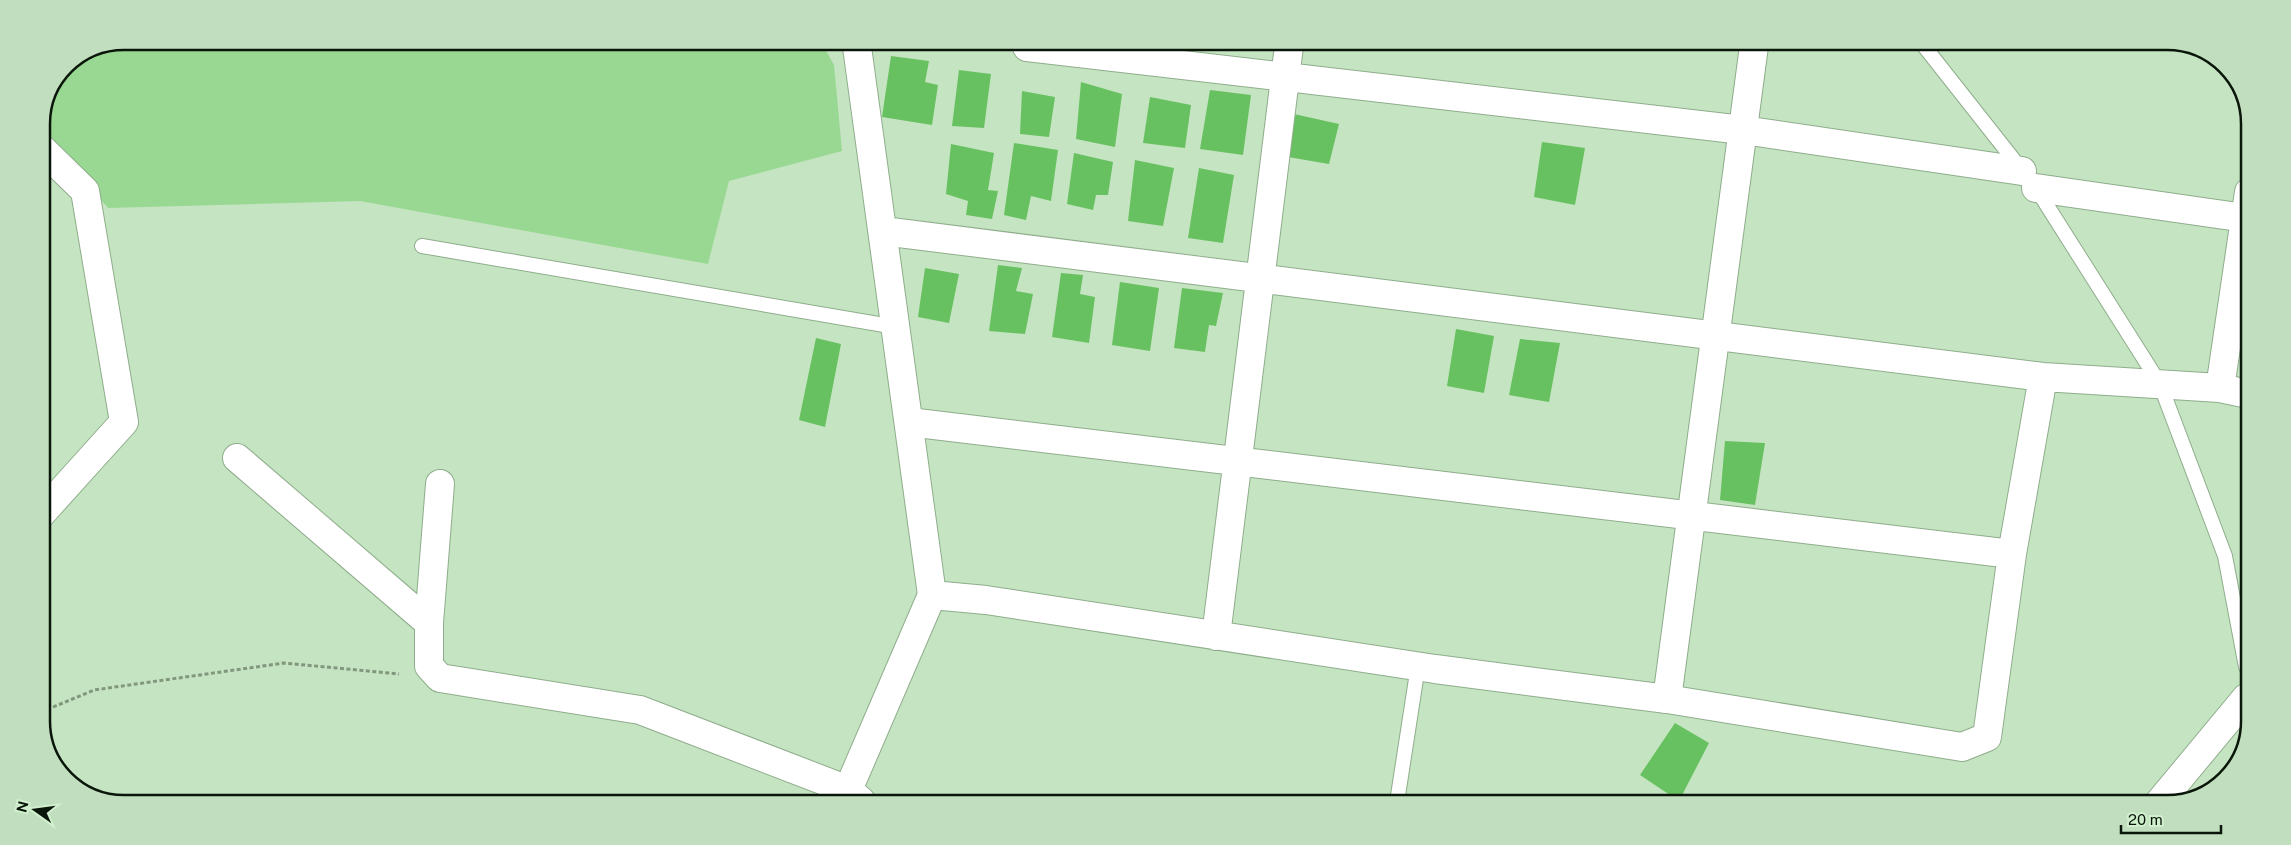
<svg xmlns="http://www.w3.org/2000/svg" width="2291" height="845" font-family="'Public Sans',sans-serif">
  <rect width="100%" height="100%" fill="#c5e4c1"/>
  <!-- green -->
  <path fill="#99d893" d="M93 47H824L834 65 842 151 729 181 708 264 360 201 108 208 41 131V119L66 65Z"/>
  <!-- building -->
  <path fill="#68c161" d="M891 56 929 61 925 82 938 85 932 125 882 117Z
    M959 70 991 74 984 128 952 126Z
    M1081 82 1122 94 1115 147 1076 139Z
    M1210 90 1251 95 1243 155 1200 149Z
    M1022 91 1055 97 1049 137 1020 134Z
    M1150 97 1191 105 1185 148 1143 143Z
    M1294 114 1339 124 1329 164 1288 157Z
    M1542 142 1585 148 1575 205 1534 197Z
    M1014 143 1058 150 1051 201 1031 196 1026 220 1004 215Z
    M951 144 994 153 988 190 998 191 992 219 966 215 968 201 946 194Z
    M1074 153 1113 162 1108 195H1096L1093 210 1067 204Z
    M1135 160 1174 168 1163 226 1128 221Z
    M1199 168 1234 175 1223 243 1188 238Z
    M998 265 1022 268 1016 291 1033 294 1025 334 989 331Z
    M925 268 959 274 949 323 918 317Z
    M1061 273 1083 275 1080 294 1095 297 1089 343 1052 337Z
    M1120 282 1159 288 1150 351 1112 345Z
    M1182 288 1223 293 1216 326 1209 325 1205 352 1174 348Z
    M1456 329 1494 336 1484 393 1447 386Z
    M816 338 841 344 825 427 799 420Z
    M1520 339 1560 343 1549 402 1509 395Z
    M1725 441 1765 443 1755 505 1720 500Z
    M1675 723 1709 743 1679 801 1640 775Z"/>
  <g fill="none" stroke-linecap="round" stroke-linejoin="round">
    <!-- lane casing -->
    <g stroke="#8fad8c" stroke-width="16">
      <path id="lane" d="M1924 46 2021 169
        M2036 188 2160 384 2225 556 2246 667
        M422 246 896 327
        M1397 802 1418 666"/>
    </g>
    <!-- street casing -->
    <g stroke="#8fad8c" stroke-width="30">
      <path id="street" d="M857 47 932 595 848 790 861 801
        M1027 47 1743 130 2022 171
        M41 148 85 191 124 422 41 514
        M2036 188 2245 218
        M883 231 2043 377 2220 388 2248 394
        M2220 388 2249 192
        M909 422C1277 464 1644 512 2012 554
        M237 458 429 623V666L440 678 640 710 848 790
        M932 595 986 600 1435 669 1667 699 1962 747 1987 737 2012 554 2043 377
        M429 623 440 484
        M1216 636 1289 46
        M2158 804 2246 698"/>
    </g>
    <!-- secondary casing -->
    <g stroke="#8fad8c" stroke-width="30">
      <path id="secondary" d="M1667 699 1754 46"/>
    </g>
    <!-- path -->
    <path stroke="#81987e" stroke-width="3" stroke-dasharray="4 2.5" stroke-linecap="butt" d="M41 712 94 690 284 663 399 674"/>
    <!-- lane -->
    <use href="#lane" stroke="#fff" stroke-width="14"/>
    <!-- street -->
    <use href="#street" stroke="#fff" stroke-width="28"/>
    <!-- secondary -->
    <use href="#secondary" stroke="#fff" stroke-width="28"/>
  </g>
  <!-- crop -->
  <path d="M0 0H2291V845H0ZM124 50H2167A74 74 0 0 1 2241 124V721A74 74 0 0 1 2167 795H124A74 74 0 0 1 50 721V124A74 74 0 0 1 124 50Z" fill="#c1dfbe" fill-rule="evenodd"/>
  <path fill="none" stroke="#0b160a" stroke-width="2.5" d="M124 50H2167A74 74 0 0 1 2241 124V721A74 74 0 0 1 2167 795H124A74 74 0 0 1 50 721V124A74 74 0 0 1 124 50Z"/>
  <!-- north arrow -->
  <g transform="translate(35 810) rotate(284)" stroke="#d1f1ce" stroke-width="4" paint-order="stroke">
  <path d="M0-4L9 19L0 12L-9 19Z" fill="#0b160a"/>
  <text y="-8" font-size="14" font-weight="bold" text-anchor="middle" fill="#0b160a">N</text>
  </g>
  <!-- scale -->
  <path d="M2121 825v8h100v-8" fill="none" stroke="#0b160a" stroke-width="2.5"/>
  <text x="2128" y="825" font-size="15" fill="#0b160a" stroke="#d1f1ce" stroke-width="4" paint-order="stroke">20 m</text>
</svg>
